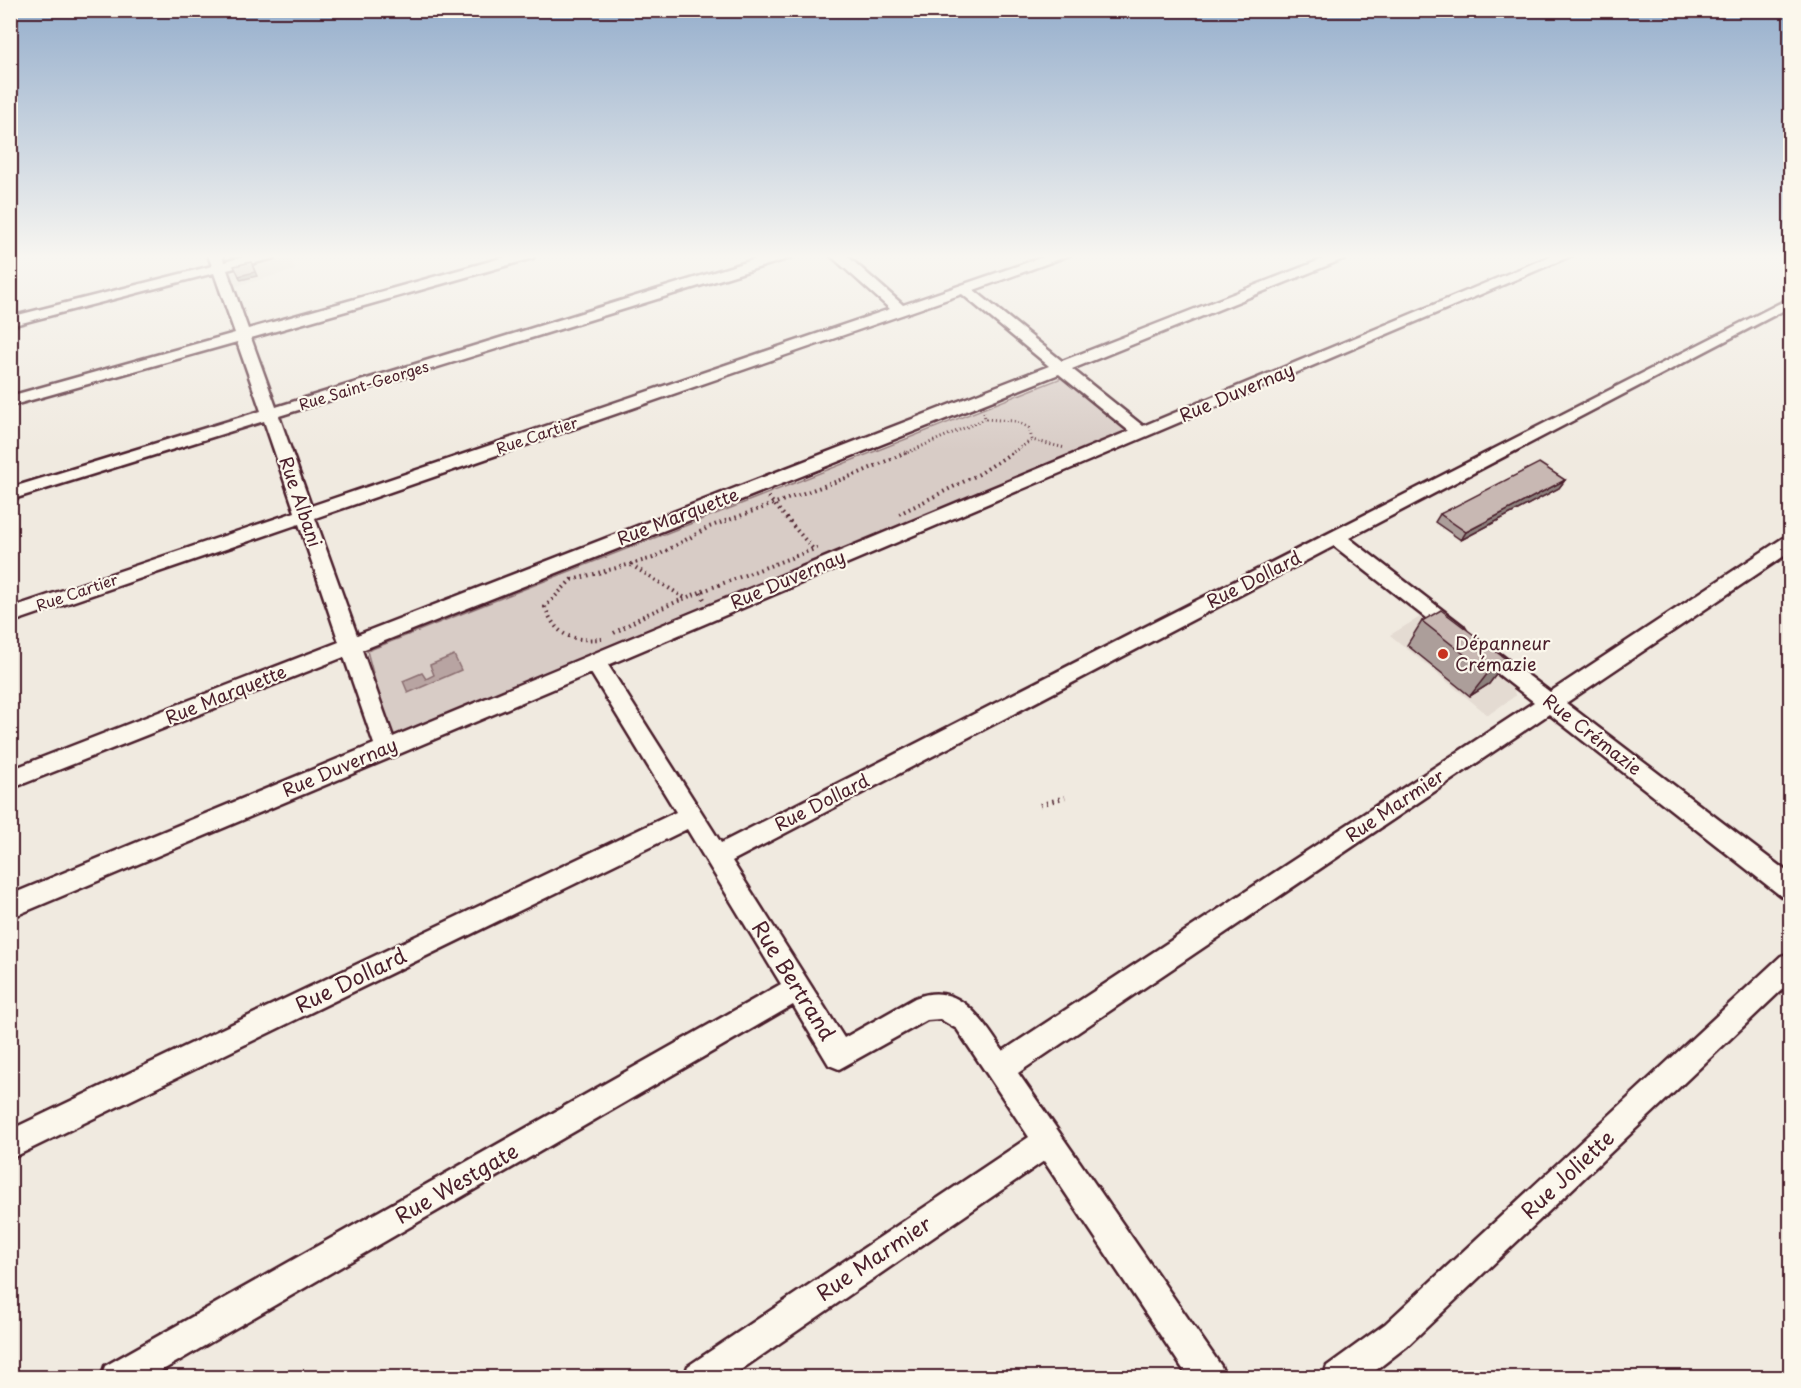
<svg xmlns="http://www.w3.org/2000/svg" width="1801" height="1388" font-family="'Playpen Sans',sans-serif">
  <rect width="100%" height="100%" fill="#f0eae0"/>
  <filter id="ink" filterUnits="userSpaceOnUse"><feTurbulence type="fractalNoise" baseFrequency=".0167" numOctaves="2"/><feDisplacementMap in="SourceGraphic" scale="12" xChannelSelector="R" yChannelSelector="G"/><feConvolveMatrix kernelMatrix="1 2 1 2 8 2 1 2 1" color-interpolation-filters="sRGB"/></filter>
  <g filter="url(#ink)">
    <!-- built -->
    <path fill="#e4dbd2" d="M290 256 295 270 236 286 231 273Z
      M1420 617 1514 689 1515 696 1488 715 1390 635Z"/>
    <!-- green -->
    <path fill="#d8ccc6" stroke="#917678" stroke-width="1.5" d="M1069 375 1135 432 391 740 367 651Z"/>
    <!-- water -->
    <path fill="#b8a4a2" stroke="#8c6f72" stroke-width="1.5" d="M454 655 461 670 408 693 403 681 422 673 426 679 434 675 430 665Z"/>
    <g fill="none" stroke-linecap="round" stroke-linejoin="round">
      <!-- minor casing -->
      <g stroke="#4a1f2b" stroke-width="5">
        <path id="minor" d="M208 255H222L224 262 251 255H276L274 258 227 270 248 329 512 255H535L533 258 251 338 276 407 769 255H792L790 258 279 416 311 506 890 309 830 255H846L903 305 1049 255H1070L974 290 1062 361 1333 255H1353L1072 369 1143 426 1553 255H1573L608 665 721 843 1790 298V307L1349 538 1463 626 1466 631 1463 636 1456 638 1449 636 1334 546 732 861 844 1038 915 998C959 980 982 1020 1003 1051L1534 702 1474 655 1471 650 1474 645 1481 642 1488 645 1550 692 1783 538 1790 537V552L1566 703 1790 874V899L1781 896 1549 714 1018 1073 1221 1366 1225 1378H1189L1044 1161 729 1378H684L688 1366 1029 1137 957 1029 940 1019 927 1020 839 1069 829 1065 793 1005 149 1378H101L105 1366 781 984 687 829 10 1159V1130L676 812 591 673 10 918V895L374 744 344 657 10 789V770L339 642 299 524 10 623V608L295 512 264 421 10 500V488L261 411 237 342 10 406V396L235 333 214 273 10 326V317L212 266ZM962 294 1049 366 357 635 315 518ZM1059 374 1129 431 393 737 362 650Z
          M1790 953V982L1407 1346 1366 1378H1323L1327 1366 1385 1324 1781 956Z"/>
      </g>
      <!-- path-far2 -->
      <path stroke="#4a1f2b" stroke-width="3" stroke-dasharray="1 3" stroke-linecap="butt" d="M984 412 985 419 1015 421 1029 428 1032 440 1065 448
        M904 454 985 419
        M1010 454 1032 440"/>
      <!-- path-far1 -->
      <path stroke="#4a1f2b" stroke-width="4" stroke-dasharray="1.5 4" stroke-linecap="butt" d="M768 497 814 550
        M899 514 979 474 1013 452
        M631 565 685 598
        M572 579 545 607C557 637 571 641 602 639
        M572 580 653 558 709 527 857 474 907 452
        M704 599 700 592 817 548
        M614 633 645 615 700 592"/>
      <!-- path -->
      <path stroke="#4a1f2b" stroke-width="4.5" stroke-dasharray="1.5 5" stroke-linecap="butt" d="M1040 805 1065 797"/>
      <!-- minor -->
      <use href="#minor" fill="#fbf7ec" fill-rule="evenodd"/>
    </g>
    <!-- wall -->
    <path fill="#ac9e9a" stroke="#4a1f2b" stroke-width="1.5" d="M1565 480 1559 488 1461 540 1435 522 1440 514Z
      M1422 621 1507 660 1489 684 1470 696 1407 645Z"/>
    <!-- shaded-wall -->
    <path fill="#8c817d" stroke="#4a1f2b" stroke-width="1.5" d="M230 255H241L231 258Z
      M251 262 257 276 241 280 239 276Z
      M1565 480 1559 488 1461 540 1466 532Z
      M1507 660 1489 684 1470 696 1488 673Z"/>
    <!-- building -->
    <path fill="#c8b8b3" stroke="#4a1f2b" stroke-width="1.5" d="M251 262 255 272 239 276 234 266Z
      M1539 463 1565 480 1466 532 1440 514Z
      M1441 610 1507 660 1488 673 1422 621Z"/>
  </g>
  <!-- sky -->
  <linearGradient id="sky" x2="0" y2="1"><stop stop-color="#95aecc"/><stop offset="0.57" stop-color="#f8f6f1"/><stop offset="1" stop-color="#f8f6f1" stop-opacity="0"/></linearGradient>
  <rect width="1801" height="450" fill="url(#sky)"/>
  <!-- markers -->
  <circle fill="#c8321e" stroke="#fbf7ec" stroke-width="2" cx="1443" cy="654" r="6"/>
  <g text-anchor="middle" stroke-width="4.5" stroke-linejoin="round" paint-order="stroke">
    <!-- far-street labels -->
    <g font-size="15" fill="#4a1f2b" stroke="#fbf7ec">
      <text transform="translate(364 386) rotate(-17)" y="5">Rue Saint-Georges</text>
      <text transform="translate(537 436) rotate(-19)" y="5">Rue Cartier</text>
      <text transform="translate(77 593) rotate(-19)" y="5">Rue Cartier</text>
    </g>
    <!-- street labels -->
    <g font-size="18" fill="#4a1f2b" stroke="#fbf7ec">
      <text transform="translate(1237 393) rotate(-23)" y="6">Rue Duvernay</text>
      <text transform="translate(300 502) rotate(71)" y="6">Rue Albani</text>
      <text transform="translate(678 517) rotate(-21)" y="6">Rue Marquette</text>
      <text transform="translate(788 580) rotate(-23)" y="6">Rue Duvernay</text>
      <text transform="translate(1254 580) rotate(-27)" y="6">Rue Dollard</text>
      <text transform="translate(226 695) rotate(-22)" y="6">Rue Marquette</text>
      <text transform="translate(1592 735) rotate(38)" y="6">Rue Crémazie</text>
      <text transform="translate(340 768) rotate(-23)" y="6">Rue Duvernay</text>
      <text transform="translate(822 803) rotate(-27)" y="6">Rue Dollard</text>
      <text transform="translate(1395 806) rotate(-34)" y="6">Rue Marmier</text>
    </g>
    <!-- poi labels -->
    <g font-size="18" fill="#4a1f2b" stroke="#fbf7ec" text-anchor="start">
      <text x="1455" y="650">Dépanneur<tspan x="1455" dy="21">Crémazie</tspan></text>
    </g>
    <!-- near-street labels -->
    <g font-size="21" fill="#4a1f2b" stroke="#fbf7ec">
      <text transform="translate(351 981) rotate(-26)" y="7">Rue Dollard</text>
      <text transform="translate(793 981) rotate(58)" y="7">Rue Bertrand</text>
      <text transform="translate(1568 1175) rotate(-43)" y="7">Rue Joliette</text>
      <text transform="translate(457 1184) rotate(-30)" y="7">Rue Westgate</text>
      <text transform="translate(874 1259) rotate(-34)" y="7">Rue Marmier</text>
    </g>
  </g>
  <!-- margin -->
  <rect width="1801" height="1388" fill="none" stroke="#fbf7ec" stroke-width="36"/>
  <rect x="18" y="18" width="1765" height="1352" fill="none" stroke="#4a1f2b" stroke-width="2" filter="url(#ink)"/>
</svg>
